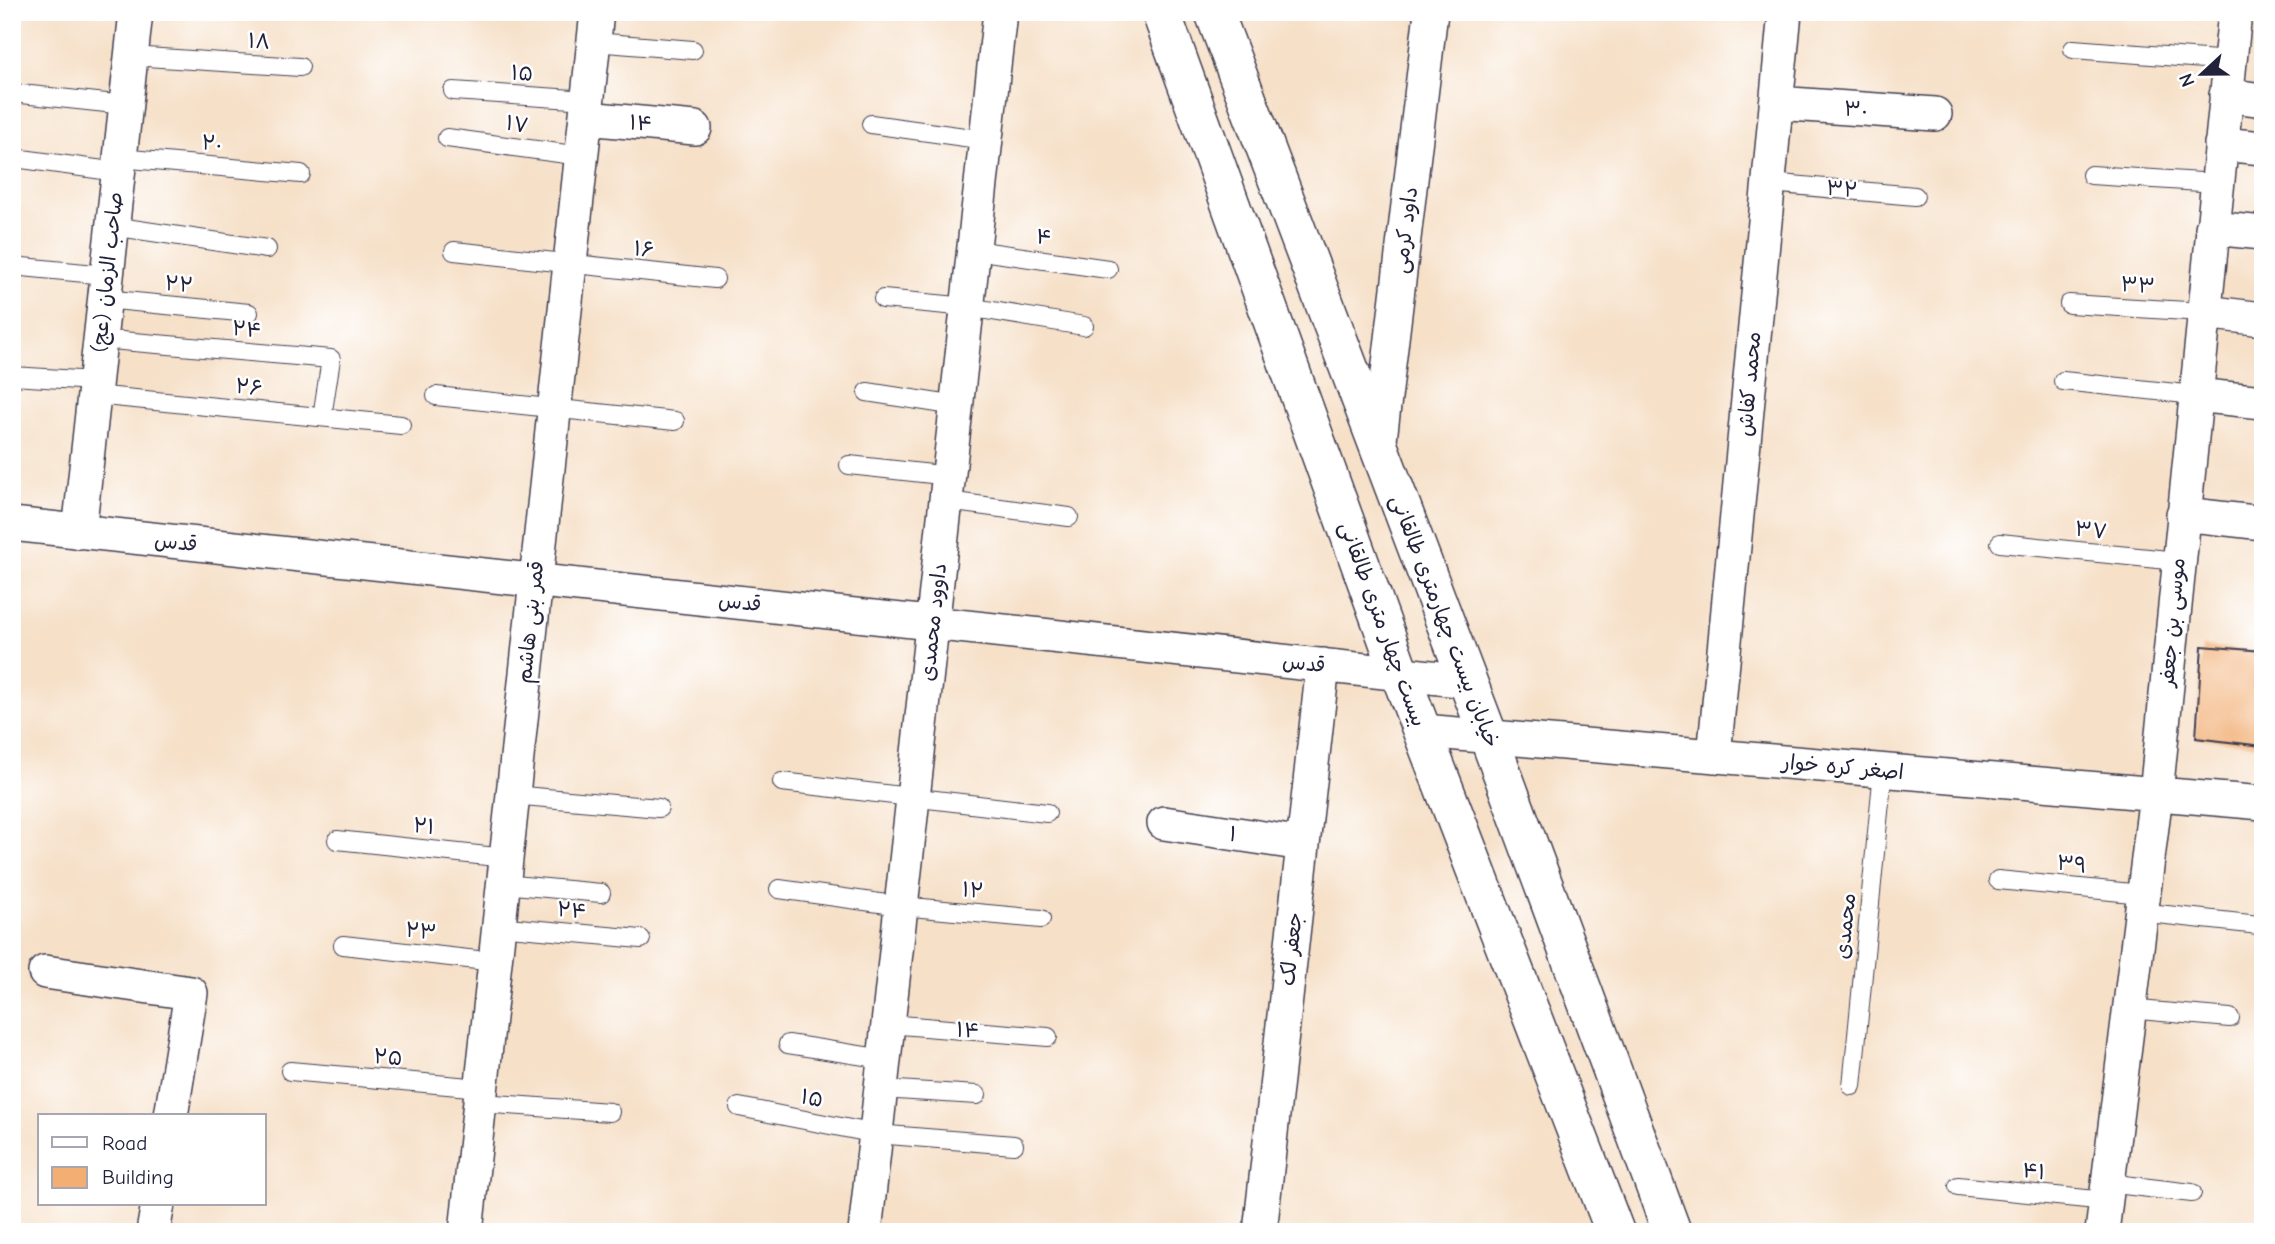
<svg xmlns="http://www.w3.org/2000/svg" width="2275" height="1244" font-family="'Comic Neue','Playpen Sans Arabic',sans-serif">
  <rect width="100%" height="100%" fill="#fff"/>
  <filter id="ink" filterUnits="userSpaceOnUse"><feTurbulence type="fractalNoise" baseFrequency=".0143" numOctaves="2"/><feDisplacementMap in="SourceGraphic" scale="14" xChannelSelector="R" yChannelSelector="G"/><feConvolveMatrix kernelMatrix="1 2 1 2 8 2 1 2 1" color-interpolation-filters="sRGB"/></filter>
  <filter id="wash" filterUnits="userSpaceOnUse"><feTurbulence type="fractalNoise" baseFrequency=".00686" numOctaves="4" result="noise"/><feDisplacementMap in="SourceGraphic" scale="28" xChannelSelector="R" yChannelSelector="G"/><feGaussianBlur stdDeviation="1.57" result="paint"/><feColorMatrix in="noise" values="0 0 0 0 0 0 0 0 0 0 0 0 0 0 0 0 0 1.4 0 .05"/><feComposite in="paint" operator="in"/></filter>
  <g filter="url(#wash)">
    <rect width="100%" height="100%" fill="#f6e0c8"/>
    <g id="blocks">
      <!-- building -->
      <path fill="#f2ae73" d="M2202 646 2263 651V746L2196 738Z"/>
    </g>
  </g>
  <g filter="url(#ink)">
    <use href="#blocks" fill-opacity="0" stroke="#423e50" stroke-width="2"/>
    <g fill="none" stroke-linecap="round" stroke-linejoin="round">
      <!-- lane casing -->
      <g stroke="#423e50" stroke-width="20">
        <path id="lane" d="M594 42 693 50
          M2073 49 2230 61
          M131 56 300 67
          M453 91 588 100
          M12 93 125 105
          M871 124 986 140
          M447 138 581 156
          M119 158 301 174
          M22 159 118 172
          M2091 175 2217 183
          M1769 183 1915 196
          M112 226 267 249
          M974 250 1108 269
          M454 251 715 279
          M12 266 106 275
          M104 299 249 313
          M883 299 968 307 1084 326
          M2069 304 2204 312
          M99 339 331 359 322 417
          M12 376 95 381
          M2063 381 2195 395
          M867 392 957 406
          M94 395 401 425
          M436 396 675 421
          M849 465 950 476
          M947 501 1069 517
          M2000 543 2178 561
          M782 782 1047 813
          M512 795 659 808
          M337 840 506 858
          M1998 880 2142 894
          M503 884 601 893
          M779 889 901 906 1041 919
          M2139 912 2259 925
          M498 926 641 939
          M343 945 495 962
          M2128 1009 2230 1018
          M888 1024 1048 1037
          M788 1044 884 1059
          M290 1071 481 1088
          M1852 1086 1883 771
          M881 1089 977 1095
          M480 1103 610 1112
          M739 1107 876 1134 1014 1145
          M2107 1183 2192 1193
          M1958 1186 2106 1201"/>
      </g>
      <!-- street casing -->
      <g stroke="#423e50" stroke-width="36">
        <path id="street" d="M2226 95 2263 100
          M1776 103 1935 114
          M586 118 695 128
          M2221 144 2263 148
          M2212 228 2263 233
          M2204 312 2263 319
          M2195 395 2263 402
          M1379 448 1431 12
          M2183 514 2263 523
          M12 524 1468 681
          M79 532 136 12
          M1423 731 2263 803
          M1714 756 1785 12
          M1164 823 1303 844
          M45 972 191 993 171 1116
          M153 1232 158 1204
          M466 1232 597 12
          M865 1232 1000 12
          M1260 1232 1323 665
          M2102 1232 2156 794 2235 12"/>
      </g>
      <!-- secondary casing -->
      <g stroke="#423e50" stroke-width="41">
        <path id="secondary" d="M1161 12 1400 674 1615 1232
          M1214 12 1488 735 1672 1232"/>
      </g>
      <!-- lane -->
      <use href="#lane" stroke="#fff" stroke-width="18"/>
      <!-- street -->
      <use href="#street" stroke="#fff" stroke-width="33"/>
      <!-- secondary -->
      <use href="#secondary" stroke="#fff" stroke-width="38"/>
    </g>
  </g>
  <g text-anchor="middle" stroke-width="5" stroke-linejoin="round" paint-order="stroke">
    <!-- street labels -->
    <g font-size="21" fill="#22223b" stroke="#fff">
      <text transform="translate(259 41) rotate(4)" y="7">۱۸</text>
      <text transform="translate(522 73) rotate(4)" y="7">۱۵</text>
      <text transform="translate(1856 109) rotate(4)" y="7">۳۰</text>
      <text transform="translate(641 123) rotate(5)" y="7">۱۴</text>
      <text transform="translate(517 124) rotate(8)" y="7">۱۷</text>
      <text transform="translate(212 143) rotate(5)" y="7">۲۰</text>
      <text transform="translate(1842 189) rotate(5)" y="7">۳۲</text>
      <text transform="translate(1405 230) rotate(-83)" y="7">داود کرمی</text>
      <text transform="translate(1044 237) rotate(8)" y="7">۴</text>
      <text transform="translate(644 249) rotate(5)" y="7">۱۶</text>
      <text transform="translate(107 272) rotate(-84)" y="7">صاحب الزمان (عج)</text>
      <text transform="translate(179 284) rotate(5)" y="7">۲۲</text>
      <text transform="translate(2138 285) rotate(4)" y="7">۳۳</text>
      <text transform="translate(247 329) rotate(5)" y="7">۲۴</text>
      <text transform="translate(1749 384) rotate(-85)" y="7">محمد کفاش</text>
      <text transform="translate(249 387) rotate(6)" y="7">۲۶</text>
      <text transform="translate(2091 530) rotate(6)" y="7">۳۷</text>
      <text transform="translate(176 542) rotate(6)" y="7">قدس</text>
      <text transform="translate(740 602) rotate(6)" y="7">قدس</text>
      <text transform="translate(1445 621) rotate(69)" y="7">خیابان بیست چهارمتری طالقانی</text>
      <text transform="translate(530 622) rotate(-84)" y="7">قمر بنی هاشم</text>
      <text transform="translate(933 622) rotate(-84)" y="7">داوود محمدی</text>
      <text transform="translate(2172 622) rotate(-85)" y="7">موسی بن جعفر</text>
      <text transform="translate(1383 624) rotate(70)" y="7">بیست چهار متری طالقانی</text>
      <text transform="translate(1304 663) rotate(6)" y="7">قدس</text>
      <text transform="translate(1843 767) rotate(5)" y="7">اصغر کره خوار</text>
      <text transform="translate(424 826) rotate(6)" y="7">۲۱</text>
      <text transform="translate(1233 834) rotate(9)" y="7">۱</text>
      <text transform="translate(2072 864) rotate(6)" y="7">۳۹</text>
      <text transform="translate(973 890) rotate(5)" y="7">۱۲</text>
      <text transform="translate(572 910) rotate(5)" y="7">۲۴</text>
      <text transform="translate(1845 926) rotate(-84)" y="7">محمدی</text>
      <text transform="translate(421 931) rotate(6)" y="7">۲۳</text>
      <text transform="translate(1291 949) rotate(-84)" y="7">جعفر لک</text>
      <text transform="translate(968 1030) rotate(4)" y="7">۱۴</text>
      <text transform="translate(388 1057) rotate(5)" y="7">۲۵</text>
      <text transform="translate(812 1098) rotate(11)" y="7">۱۵</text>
      <text transform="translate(2034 1171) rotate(6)" y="7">۴۱</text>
    </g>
  </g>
  <!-- margin -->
  <rect width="2275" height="1244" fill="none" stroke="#fff" stroke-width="42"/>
  <!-- legend -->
  <rect x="38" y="1114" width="228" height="91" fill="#ffffff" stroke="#a7a7b1" stroke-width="2"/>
  <rect x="52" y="1137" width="35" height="10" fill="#ffffff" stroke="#a7a7b1" stroke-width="2"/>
  <text x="102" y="1150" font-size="21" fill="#22223b">Road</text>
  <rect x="52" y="1167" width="35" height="21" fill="#f2ae73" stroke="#a7a7b1" stroke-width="2"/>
  <text x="102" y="1184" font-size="21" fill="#22223b">Building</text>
  <!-- north arrow -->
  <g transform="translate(2202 74) rotate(248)" stroke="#ffffff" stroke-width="5" paint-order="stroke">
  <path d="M0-5L12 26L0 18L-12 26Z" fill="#22223b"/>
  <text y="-10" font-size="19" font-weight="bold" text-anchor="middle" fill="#22223b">N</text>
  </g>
</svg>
